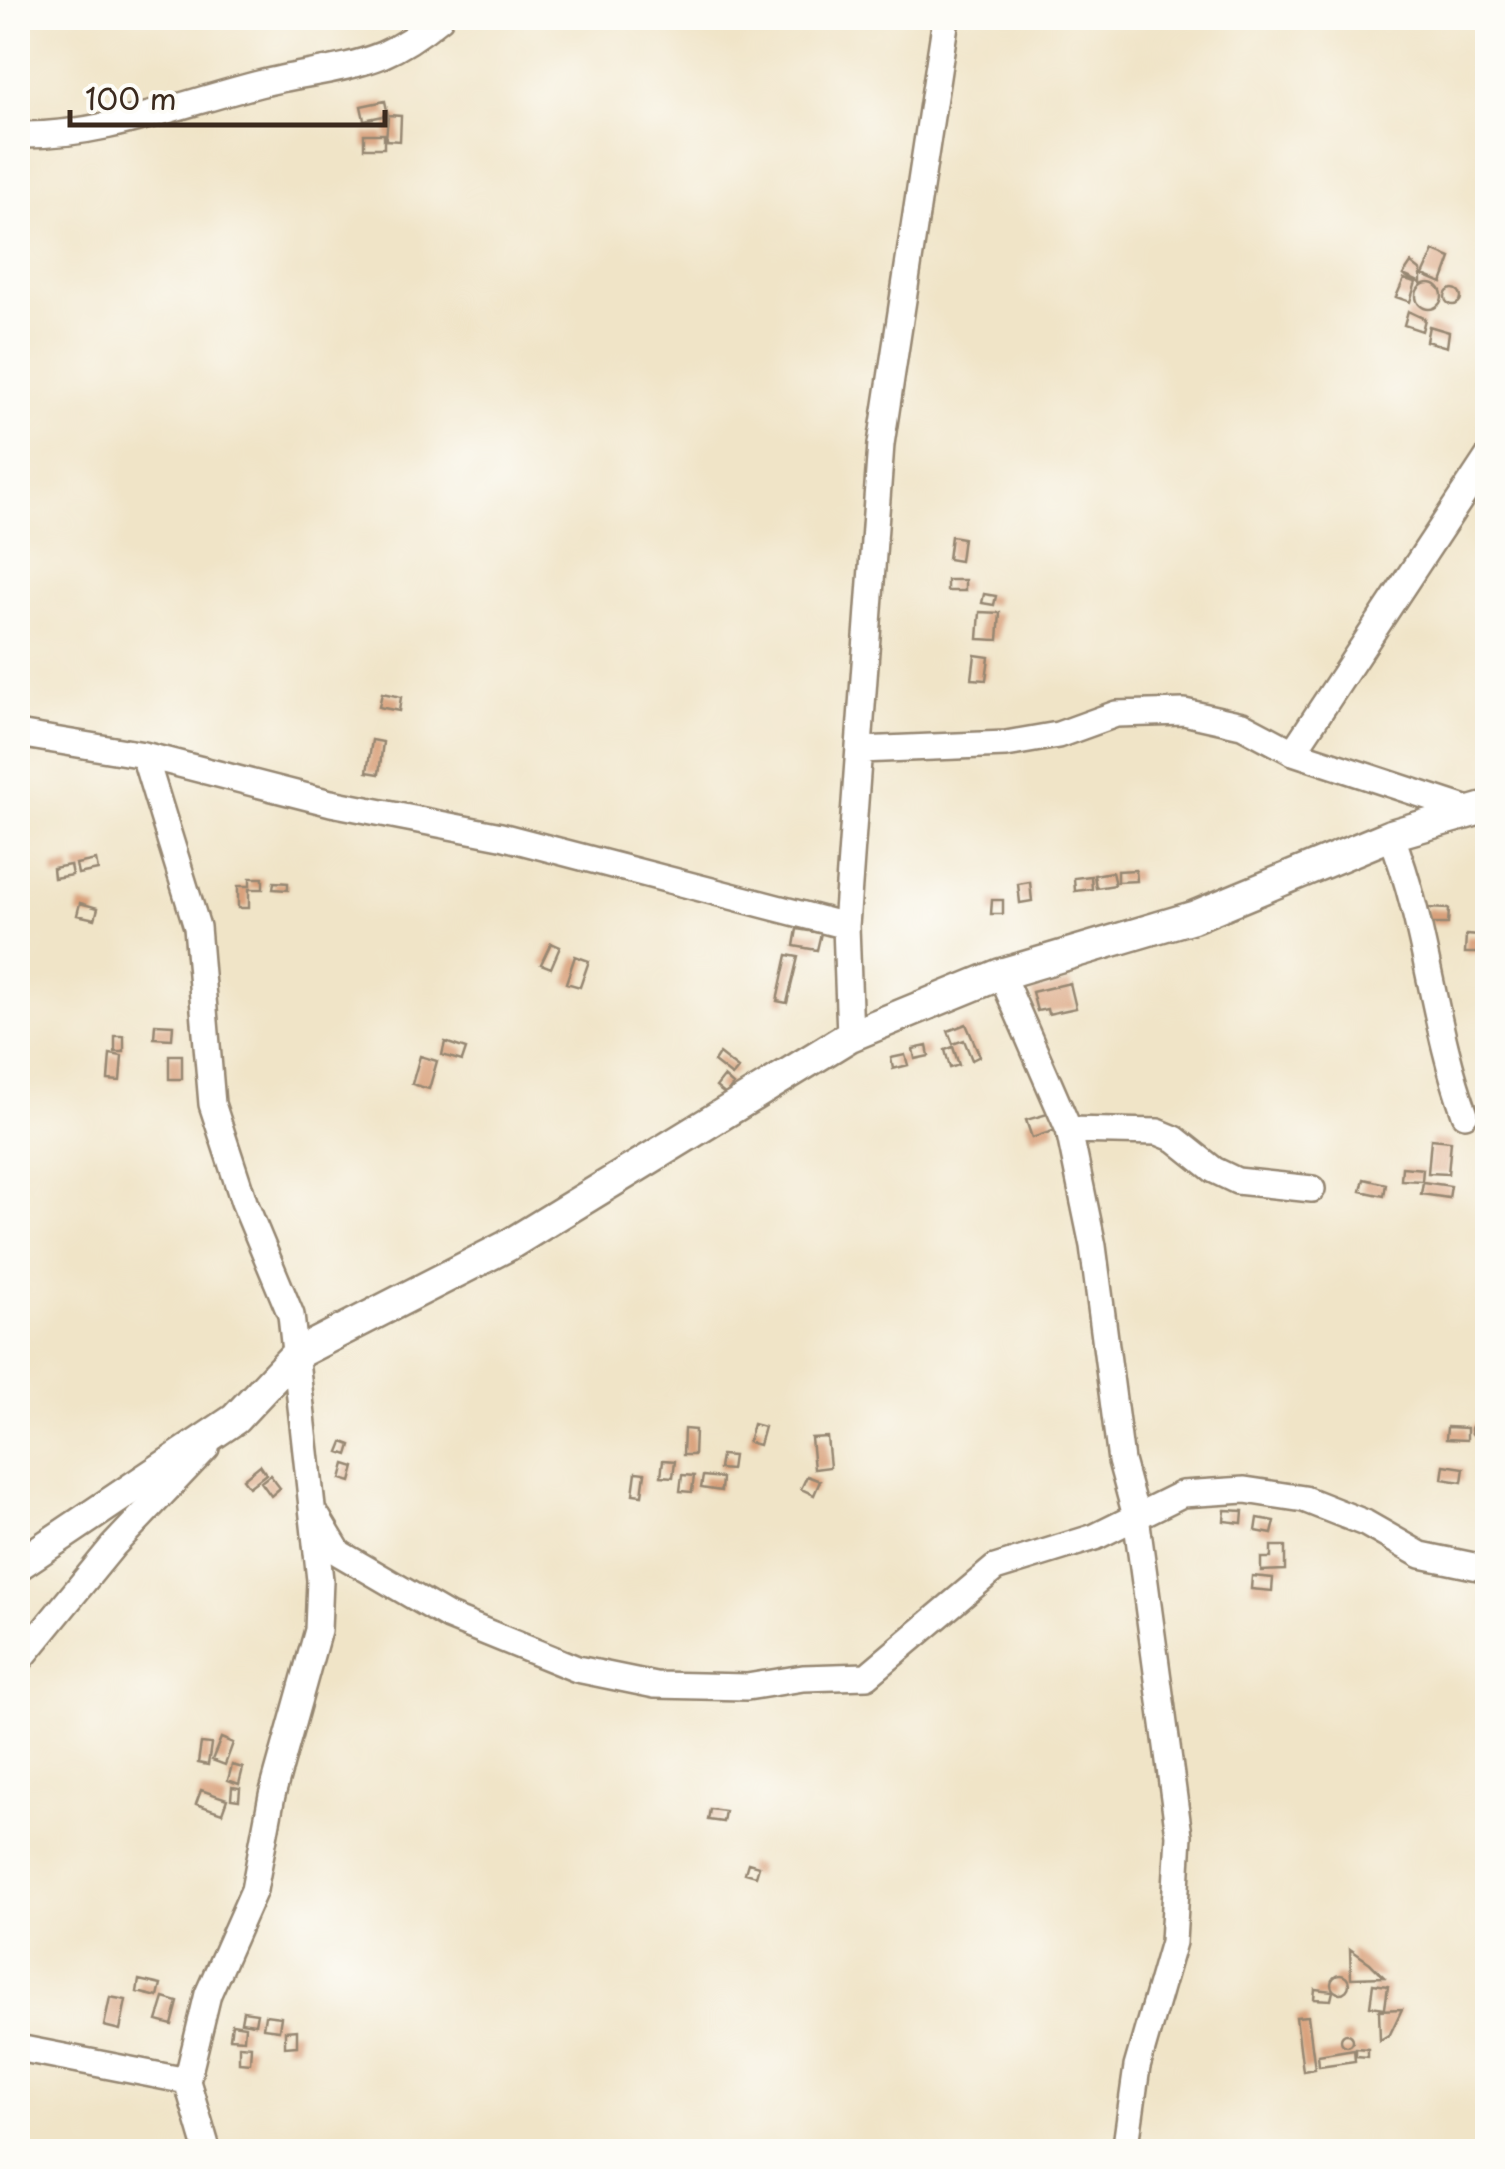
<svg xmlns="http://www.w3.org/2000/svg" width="1505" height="2169" font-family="'Playpen Sans',sans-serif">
  <rect width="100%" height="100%" fill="#fdfcf7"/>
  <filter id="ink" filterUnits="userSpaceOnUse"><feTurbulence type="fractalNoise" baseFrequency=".01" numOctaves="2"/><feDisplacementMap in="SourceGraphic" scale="20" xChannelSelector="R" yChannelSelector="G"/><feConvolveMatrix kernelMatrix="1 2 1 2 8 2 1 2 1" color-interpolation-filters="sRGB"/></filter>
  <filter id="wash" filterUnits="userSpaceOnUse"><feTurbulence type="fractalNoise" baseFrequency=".0048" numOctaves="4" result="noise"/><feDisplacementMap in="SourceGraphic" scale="40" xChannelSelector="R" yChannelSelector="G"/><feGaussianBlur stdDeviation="2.25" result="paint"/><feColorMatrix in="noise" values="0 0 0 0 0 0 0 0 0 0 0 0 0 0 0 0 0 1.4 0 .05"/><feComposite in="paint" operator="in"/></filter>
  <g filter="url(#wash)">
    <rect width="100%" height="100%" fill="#f0e4c7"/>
    <g id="blocks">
      <!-- building -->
      <path fill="#d9a17c" d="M385 101 388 115 364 120 361 106Z
        M388 115 401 116 400 141 386 140Z
        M364 134H384V148H364Z
        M1434 251 1451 258 1442 283 1423 275Z
        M1411 263 1421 271V283L1403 275Z
        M1404 279 1416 282 1410 302 1396 297Z
        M1416 296a13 13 0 1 1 26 0a13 13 0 1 1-26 0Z
        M1445 297a8 8 0 1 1 16 0a8 8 0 1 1-16 0Z
        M1408 311 1425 319 1422 331 1404 325Z
        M1429 326 1449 332 1447 347 1426 341Z
        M951 536 963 538 960 561 948 559Z
        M947 580H965V591H947Z
        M984 594 996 596 994 605 982 603Z
        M980 612 1000 613 998 640 978 639Z
        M975 655 989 657 986 680 972 679Z
        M382 693 401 697 399 711 379 707Z
        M372 740 383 742 379 774 367 772Z
        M96 860 98 870 78 874 76 864Z
        M70 865 72 875 54 878 53 868Z
        M1136 870 1137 881 1117 882V871Z
        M1112 872 1115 885 1096 888 1094 875Z
        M1091 876 1092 889 1075 891 1074 878Z
        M250 878H263V889H249V908H238V886H250Z
        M274 882 288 883V890L273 889Z
        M1030 882 1032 901 1020 903 1018 884Z
        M992 900H1003V914H991Z
        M80 903 98 908 95 919 77 915Z
        M1426 908 1449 909 1448 924H1425Z
        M797 929 821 933 817 950 794 946Z
        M1466 935 1479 936V953H1465Z
        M551 943 560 947 551 968 541 964Z
        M787 955 798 957 787 1003 777 1001Z
        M575 956 589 961 580 987 566 983Z
        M1070 983 1076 1008 1048 1014 1047 1009 1037 1011 1032 992Z
        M155 1024 173 1025 172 1039 154 1038Z
        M966 1024 980 1056 972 1060 964 1040 953 1044 948 1031Z
        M115 1036H124V1052H115Z
        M445 1042 466 1049 462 1061 442 1055Z
        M927 1046 929 1056 915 1059 913 1049Z
        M953 1047 959 1065 950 1068 945 1050Z
        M110 1054 122 1056 120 1081 108 1080Z
        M719 1054 738 1069 732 1076 714 1062Z
        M169 1055H182V1079H169Z
        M905 1055 908 1065 893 1069 891 1058Z
        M420 1056 437 1061 429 1089 412 1084Z
        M724 1077 733 1085 726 1095 716 1087Z
        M1051 1113 1056 1130 1032 1138 1026 1120Z
        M1431 1139 1451 1141 1448 1174 1428 1173Z
        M1402 1167 1423 1169 1422 1181 1401 1180Z
        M1364 1179 1386 1184 1384 1196 1361 1191Z
        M1423 1182 1451 1186 1449 1198 1421 1194Z
        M1471 1430a7 7 0 1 1 14 0a7 7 0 1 1-14 0Z
        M753 1424 764 1427 759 1445 748 1442Z
        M1447 1427 1467 1428V1440L1446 1439Z
        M684 1429 695 1430 694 1455H683Z
        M827 1437 830 1467 814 1469 811 1438Z
        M343 1442 351 1445 348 1455 339 1452Z
        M721 1455 733 1456 731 1470 719 1469Z
        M663 1460 675 1461 673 1477 661 1476Z
        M345 1464 355 1467 351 1482 341 1479Z
        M260 1465 266 1474 249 1487 243 1479Z
        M1444 1465 1464 1468 1462 1482 1442 1479Z
        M636 1472 645 1473 642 1495 633 1494Z
        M270 1475 280 1488 271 1496 261 1482Z
        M682 1475 694 1476 692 1492 680 1491Z
        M703 1476 722 1478 721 1491 701 1488Z
        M807 1476 820 1481 814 1495 801 1489Z
        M1225 1510 1243 1511 1242 1523 1224 1521Z
        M1258 1518 1275 1521 1272 1534 1256 1531Z
        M1271 1546H1285V1570L1261 1571V1558H1271Z
        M1252 1576 1273 1578 1272 1591 1251 1589Z
        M221 1738 233 1743 225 1765 212 1760Z
        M201 1743 211 1744 208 1765 198 1763Z
        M232 1765 243 1768 239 1784 228 1780Z
        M232 1787 240 1788 239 1800 231 1799Z
        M201 1790 227 1799 222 1813 196 1804Z
        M710 1809 725 1811 723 1822 708 1820Z
        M748 1863 759 1866 756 1876 745 1873Z
        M1350 1949 1370 1963 1384 1977 1351 1978Z
        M1331 1984a9 9 0 1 1 18 0a9 9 0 1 1-18 0Z
        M139 1980 161 1985 158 1997 137 1992Z
        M1373 1984 1388 1986 1385 2008 1370 2006Z
        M1315 1989 1333 1991 1331 2000 1314 1999Z
        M110 1997 126 2000 120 2030 104 2026Z
        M164 1998 178 2002 172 2025 157 2021Z
        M1402 2009 1390 2034 1380 2040 1379 2010Z
        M243 2011 257 2013 255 2024 241 2022Z
        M265 2015 281 2017 279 2030 263 2028Z
        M1308 2016 1315 2069 1303 2071 1296 2017Z
        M232 2024 245 2026 244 2039 230 2038Z
        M297 2030V2046L285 2047V2031Z
        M1341 2040a6 6 0 1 1 12 0a6 6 0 1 1-12 0Z
        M239 2045 251 2046 250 2063 239 2062Z
        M1356 2048 1368 2049V2057L1356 2056Z
        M1354 2049 1355 2061 1319 2066 1318 2055Z"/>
    </g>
  </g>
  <g filter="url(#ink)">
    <use href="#blocks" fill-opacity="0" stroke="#968772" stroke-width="2.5"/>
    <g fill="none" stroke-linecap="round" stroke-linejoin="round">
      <!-- minor casing -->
      <g stroke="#968772" stroke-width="30">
        <path id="minor" d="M18 135C102 137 182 103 263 83 303 73 345 70 382 55 403 46 423 32 440 18
          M18 734 144 755 331 803 501 836 846 926
          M860 750 1006 744 1058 735 1116 714 1184 712 1242 725 1293 752 1472 811
          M1293 752 1488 457
          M144 755 197 927 212 1104 244 1202 291 1315 320 1580 318 1630 272 1795 254 1890 208 1994 187 2081 208 2152
          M1391 835C1427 926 1432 1023 1465 1114
          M1001 974 1069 1130 1093 1246 1121 1461 1136 1516 1179 1835 1173 1942 1137 2067 1125 2152
          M850 1036 846 926 881 444 946 18
          M1069 1130 1158 1132 1175 1139 1214 1170 1237 1181 1312 1189
          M318 1518 339 1553 449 1617 577 1669 655 1685 747 1687 803 1678 867 1676 995 1568 1095 1537 1182 1494 1245 1490 1304 1499 1365 1523 1421 1555 1488 1569
          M18 1662 113 1546 206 1448
          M18 2048 187 2081"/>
      </g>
      <!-- tertiary casing -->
      <g stroke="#968772" stroke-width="35">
        <path id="tertiary" d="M18 1565 235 1419 296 1354 507 1246 850 1036 1001 974 1193 917 1391 835 1488 807"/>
      </g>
      <!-- minor -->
      <use href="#minor" stroke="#fff" stroke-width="25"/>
      <!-- tertiary -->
      <use href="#tertiary" stroke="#fff" stroke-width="30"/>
    </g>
  </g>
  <!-- margin -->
  <rect width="1505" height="2169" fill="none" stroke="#fdfcf7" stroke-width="60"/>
  <!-- scale -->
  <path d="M70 110v15h315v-15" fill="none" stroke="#3b2a1e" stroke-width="5"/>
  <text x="85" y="110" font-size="30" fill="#3b2a1e" stroke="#fdfcf7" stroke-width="8" paint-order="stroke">100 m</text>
</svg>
